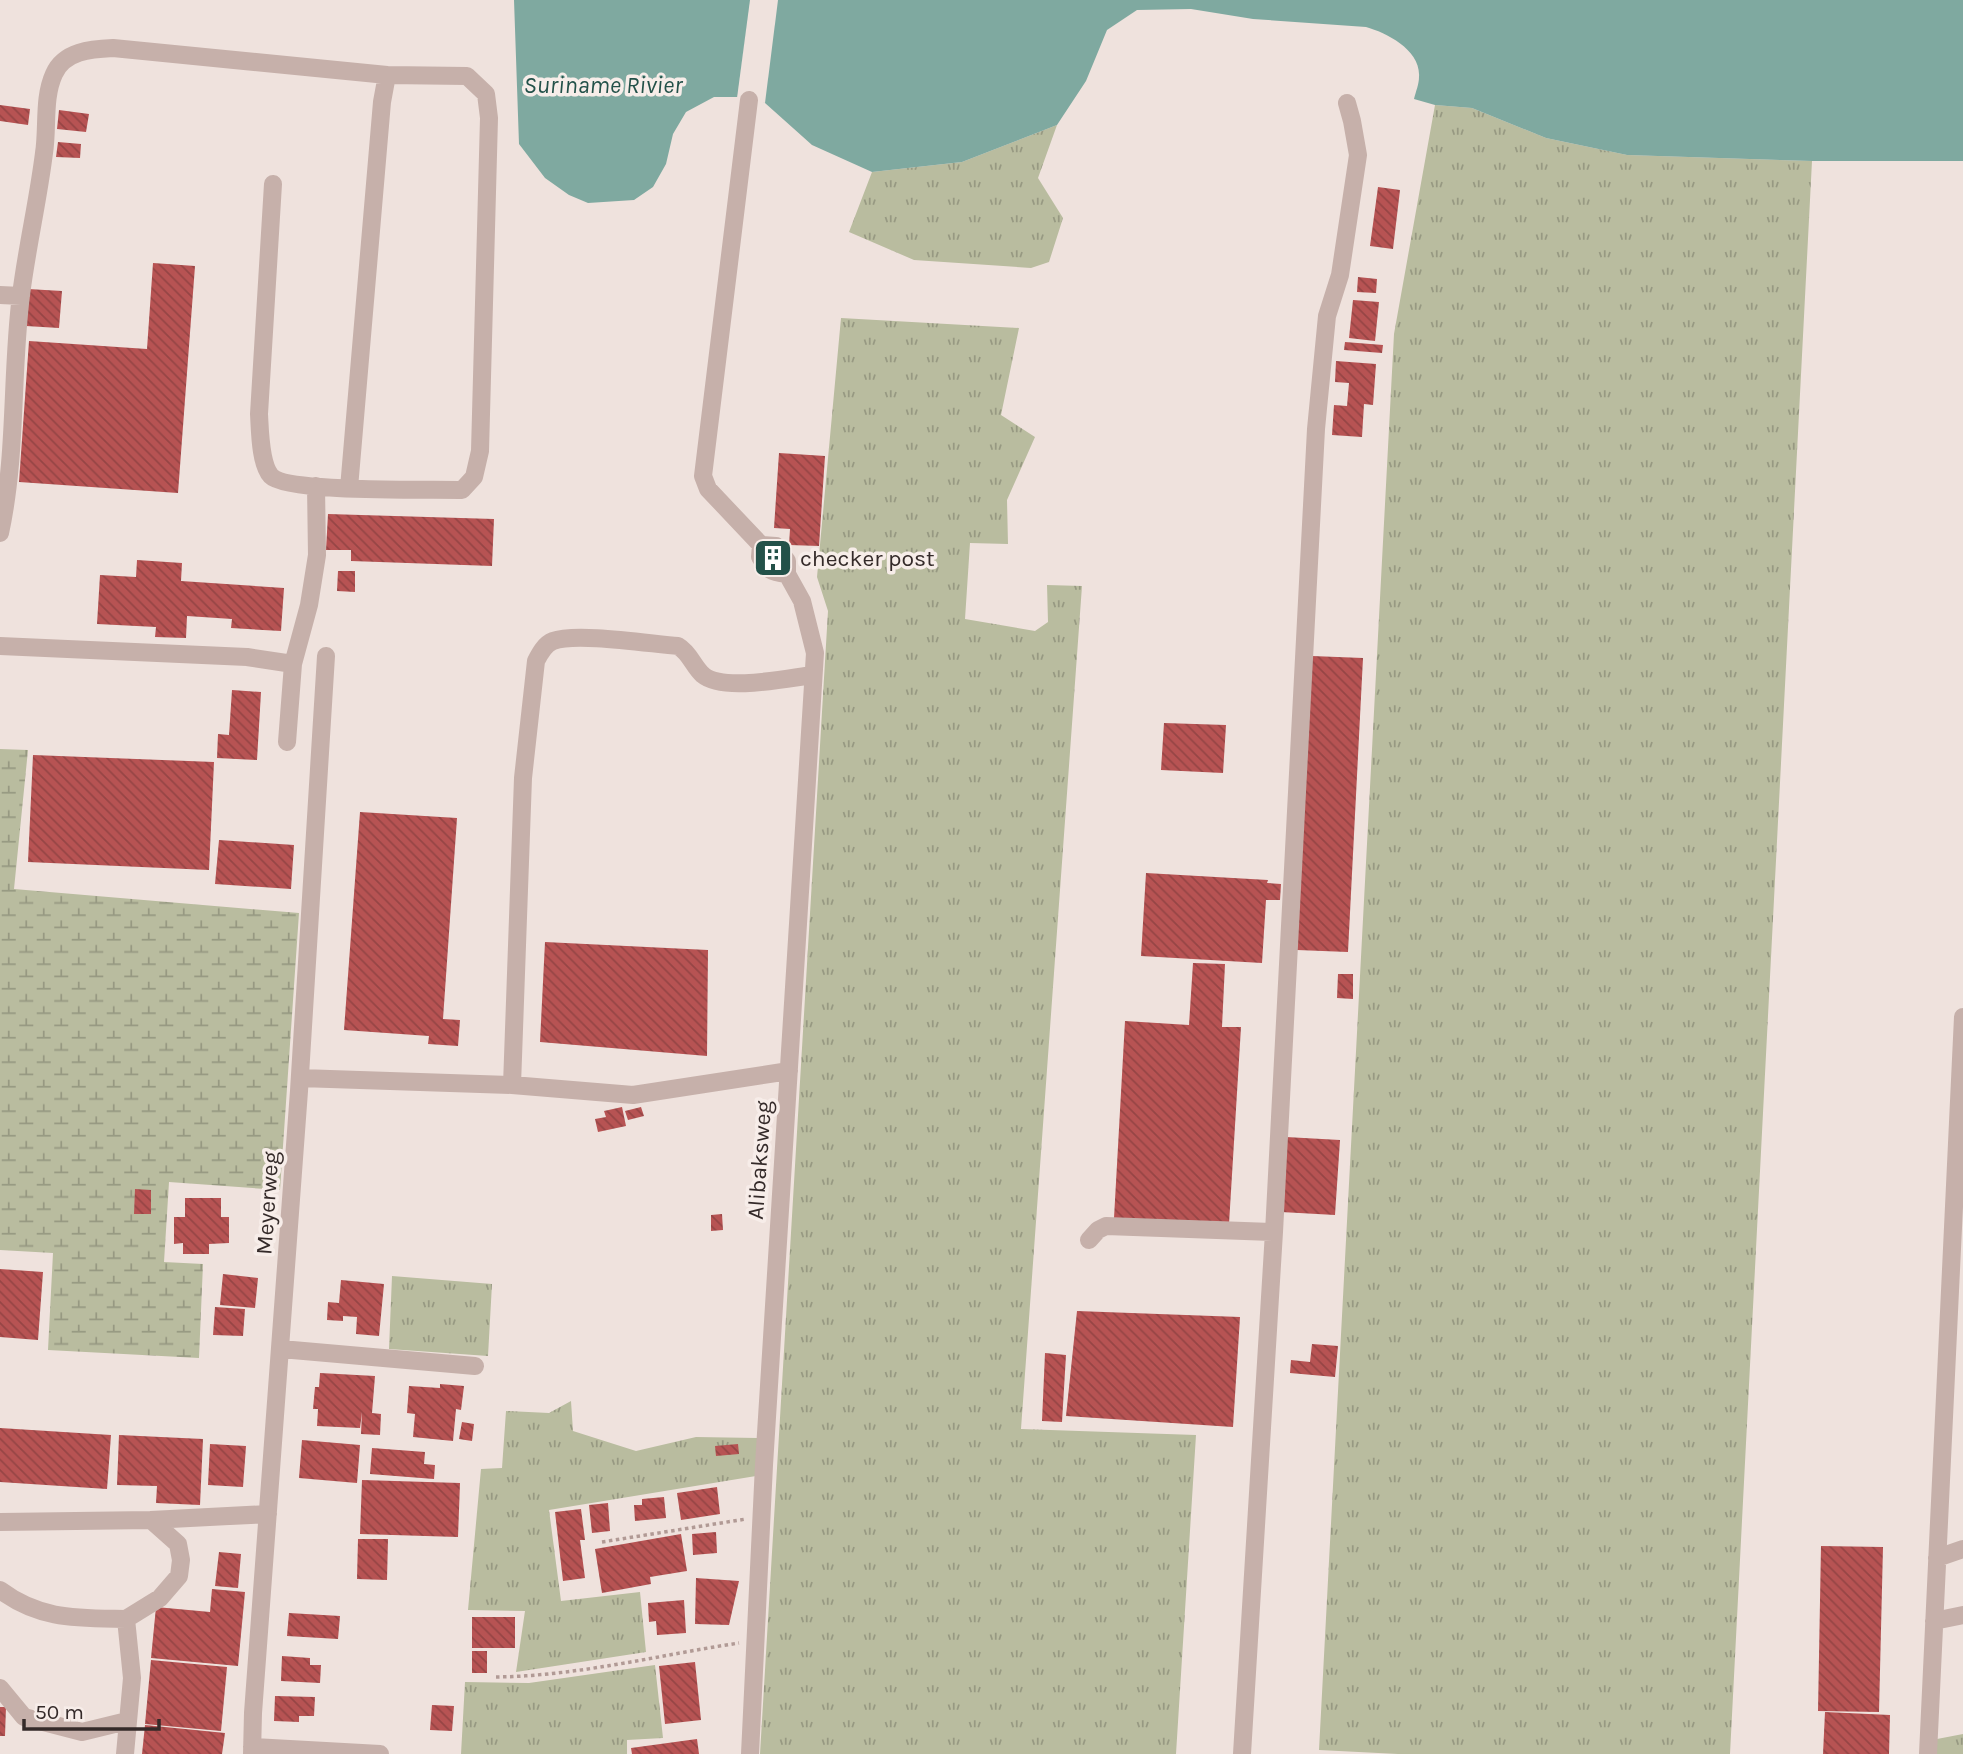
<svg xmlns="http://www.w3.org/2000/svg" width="1963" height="1754" font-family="Karla,sans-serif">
  <defs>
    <pattern id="grass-tufts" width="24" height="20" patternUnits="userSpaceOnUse" patternTransform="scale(1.75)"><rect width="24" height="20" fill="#b9bc9f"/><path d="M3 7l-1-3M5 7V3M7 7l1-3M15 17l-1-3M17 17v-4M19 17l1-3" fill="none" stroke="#979982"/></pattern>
    <pattern id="wetland-marsh" width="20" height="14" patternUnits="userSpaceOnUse" patternTransform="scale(1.75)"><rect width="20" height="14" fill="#b9bc9f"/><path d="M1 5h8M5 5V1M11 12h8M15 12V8" fill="none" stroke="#979982"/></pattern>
    <pattern id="building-back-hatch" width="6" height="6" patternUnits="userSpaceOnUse" patternTransform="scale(1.75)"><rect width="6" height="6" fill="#b75353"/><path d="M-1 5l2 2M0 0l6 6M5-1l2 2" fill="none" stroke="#964545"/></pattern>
  </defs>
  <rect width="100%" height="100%" fill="#efe2dd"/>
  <!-- grass -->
  <path fill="url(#grass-tufts)" d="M1435 105 1472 108 1546 138 1627 155 1812 161 1730 1754H1398L1319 1750 1394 334Z
    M1057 125 1038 178 1063 218 1049 262 1031 268 914 260 849 232 872 172 962 162Z
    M841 318 1019 328 1001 415 1035 437 1007 500 1008 544 970 543 965 619 1035 631 1048 622 1047 585 1082 586 1021 1429 1196 1435 1176 1754H760L828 611 817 577Z
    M392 1276 492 1284 488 1356 389 1349Z
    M571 1401 573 1431 636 1451 696 1437 758 1438 756 1476 549 1510 561 1601 640 1592 646 1652 516 1672 525 1611 468 1610 481 1469 502 1468 506 1411 549 1413Z
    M655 1665 663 1738 627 1740V1754H461L465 1682 529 1683Z
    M1963 1734V1754H1936L1937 1739Z"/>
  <!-- wetland -->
  <path fill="url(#wetland-marsh)" d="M0 749 28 750 14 889 299 913 280 1190 169 1182 164 1262 203 1264 199 1358 48 1350 53 1253 0 1250Z"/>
  <!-- water -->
  <path fill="#7fa9a0" d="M514 0H1963V161H1812L1627 155 1546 138 1472 108 1435 105 1414 99C1416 91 1419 84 1419 77 1421 50 1387 33 1366 27L1253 19 1191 9 1137 10 1107 30 1086 81 1057 125 962 162 872 172 812 145 765 103 752 97H714L686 112 673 134 666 164 653 187 634 200 588 203 569 195 545 178 519 144Z"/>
  <!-- pier -->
  <path fill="#efe2dd" d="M750 0H778L765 103 737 98Z"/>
  <!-- building -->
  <path fill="url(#building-back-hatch)" d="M0 105 30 109 28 125 0 121Z
    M59 110 89 114 86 132 57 129Z
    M58 142 81 144 80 158 56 157Z
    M1378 187 1400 190 1393 249 1370 246Z
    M153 263 195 266 178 493 19 482 29 341 147 349Z
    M1358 277 1377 279 1376 293 1357 292Z
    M28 289 62 291 59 328 26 326Z
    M1353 300 1379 302 1375 341 1349 338Z
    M1345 342 1383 345 1382 353 1344 350Z
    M1336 361 1376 364 1373 405 1364 404 1362 437 1332 435 1334 405 1347 406 1349 383 1335 382Z
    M779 453 825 456 819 546 789 545 790 529 774 528Z
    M328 514 494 519 492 566 351 561V550H326Z
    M137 560 182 563 181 581 284 588 281 631 231 628 232 619 187 616 186 638 155 637 156 627 97 624 100 575 136 577Z
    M338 571H355V592L337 591Z
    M1312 656 1363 658 1348 952 1297 950Z
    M232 690 261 692 257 760 217 758 218 734 229 735Z
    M1164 723 1226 725 1223 773 1161 770Z
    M33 755 214 762 209 870 28 862Z
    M360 812 457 818 443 1019 460 1020 458 1046 428 1044 429 1036 344 1030Z
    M219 840 294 845 291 889 215 884Z
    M1146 873 1268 880 1267 883 1281 884 1280 900H1266L1262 963 1141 956Z
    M545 942 708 950 707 1056 540 1042Z
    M1193 963 1225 964 1222 1027H1241L1229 1224 1114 1218 1125 1021 1189 1025Z
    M1338 974H1353V999L1337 998Z
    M622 1107 626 1126 598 1132 595 1119 606 1117 604 1111Z
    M641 1107 644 1116 628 1120 625 1111Z
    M1286 1137 1340 1140 1335 1215 1281 1212Z
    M135 1189 151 1190V1214H134Z
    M185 1198H221V1217H229V1243L209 1244V1254H183V1243L174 1244V1217H185Z
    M722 1214 723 1230 711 1231V1215Z
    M0 1269 43 1272 38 1340 0 1337Z
    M223 1274 258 1278 255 1308 220 1305Z
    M341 1280 384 1284 379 1336 356 1334 357 1317 343 1316V1321L327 1320 328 1302 339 1303Z
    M215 1307 245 1309 243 1336 213 1335Z
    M1077 1311 1240 1317 1233 1427 1066 1416Z
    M1312 1344 1338 1346 1335 1377 1290 1373 1291 1360 1310 1362Z
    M1045 1353 1066 1355 1062 1422 1042 1421Z
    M320 1373 375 1376 372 1413 381 1414 380 1435 361 1434 362 1412 360 1428 317 1426 318 1409H313L315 1387H319Z
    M440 1384 464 1386 461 1410 456 1409 453 1441 413 1437 415 1414 407 1413 409 1386 440 1388Z
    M462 1422 474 1424 472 1441 459 1439Z
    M0 1428 111 1435 107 1489 0 1482Z
    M119 1435 203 1439 200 1505 156 1503 157 1486 117 1485Z
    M302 1440 360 1445 357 1483 299 1478Z
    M210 1444 246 1446 243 1487 208 1485Z
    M738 1444 739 1454 716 1456 715 1446Z
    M372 1448 425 1452 424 1464 435 1465 434 1479 370 1474Z
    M362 1480 460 1483 458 1537 360 1534Z
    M717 1487 720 1514 681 1520 677 1493Z
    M664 1497 666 1518 635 1521 634 1505H642V1499Z
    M608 1503 610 1531 592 1533 589 1505Z
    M581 1509 585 1540H580L585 1578 563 1581 555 1512Z
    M716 1532 717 1553 693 1555 692 1534Z
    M681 1534 687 1571 650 1577 651 1584 602 1593 595 1549Z
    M358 1539H388L387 1580 357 1579Z
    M1821 1546 1883 1547 1879 1712 1818 1711Z
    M219 1552 241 1554 238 1588 215 1586Z
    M696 1578 739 1581 729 1625 695 1624Z
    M212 1589 245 1592 238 1666 151 1658 156 1607 210 1612Z
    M684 1600 686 1633 657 1635 656 1621 649 1622 648 1603Z
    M289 1613 340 1616 338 1639 287 1636Z
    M472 1617H515V1648H472Z
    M472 1651H487V1673H472Z
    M282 1656 310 1658V1665H321L320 1683 281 1681Z
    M151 1660 227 1667 221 1731 145 1724Z
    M695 1662 701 1720 665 1724 659 1666Z
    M275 1696 315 1697 314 1716H299V1722L274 1721Z
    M432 1705 454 1706 452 1731 430 1730Z
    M0 1707H6L5 1736H0Z
    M1825 1712 1890 1715 1889 1754H1823Z
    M145 1725 225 1733 222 1754H142Z
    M697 1739 699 1754H632L631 1748Z"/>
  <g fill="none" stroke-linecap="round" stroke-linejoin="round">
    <!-- path -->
    <path stroke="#b19a95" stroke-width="3.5" stroke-dasharray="3.5 3.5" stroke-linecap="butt" d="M602 1542 746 1519
      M496 1677C578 1676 659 1655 739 1643"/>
    <!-- minor -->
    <path stroke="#c6b0aa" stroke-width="18" d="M749 100 703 476 708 489 761 545 776 546 787 561V574L802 601 815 653 764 1465 750 1754
      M273 184 259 414C260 430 260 464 271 476 287 493 432 489 462 490L474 477 480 451 489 118 486 94 467 76 387 75 382 102 349 488
      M0 295 21 296
      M0 533C17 455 11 374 21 295 27 247 38 201 44 153 48 128 43 98 54 74 64 51 91 49 113 48L387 75
      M761 545 760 557C769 571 770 572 787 574
      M0 646 247 657 293 664 287 742
      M293 664 309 605 317 555 316 486
      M300 1078 512 1085 633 1095 789 1071
      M512 1085 523 778 536 661C540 653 545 644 553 641 576 632 651 644 678 646 690 653 693 666 703 675 723 692 788 678 813 675
      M1089 1240 1098 1230 1106 1226 1274 1232
      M281 1349 475 1366
      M151 1520 268 1514
      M0 1522 151 1520 178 1544 181 1560 179 1576 160 1598 126 1619
      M1937 1558 1963 1549
      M0 1590C40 1620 77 1618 126 1619L132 1678 125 1754
      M1934 1621 1963 1615
      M0 1688 24 1717 82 1732 127 1721
      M252 1747 380 1754
      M252 1754 253 1713 299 1091 326 656
      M1242 1754 1274 1232 1316 429 1327 316 1340 275 1358 155 1352 121 1347 103
      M1928 1754 1963 1017"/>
  </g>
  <!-- icons -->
  <defs>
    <g id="building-square" transform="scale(2.0125)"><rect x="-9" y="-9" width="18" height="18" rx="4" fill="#235149" stroke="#f7ede9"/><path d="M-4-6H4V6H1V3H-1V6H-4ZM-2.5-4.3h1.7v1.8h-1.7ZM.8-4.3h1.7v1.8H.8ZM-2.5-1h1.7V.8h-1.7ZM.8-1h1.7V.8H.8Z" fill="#fff"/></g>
  </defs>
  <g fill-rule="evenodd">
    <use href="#building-square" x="773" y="558"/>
  </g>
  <g text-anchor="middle" stroke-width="7" stroke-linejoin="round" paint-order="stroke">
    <!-- poi labels -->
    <g font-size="23" fill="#342a29" stroke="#f7ede9" text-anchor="start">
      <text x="800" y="566">checker post</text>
    </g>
    <!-- street labels -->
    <g font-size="23" fill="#342a29" stroke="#f7ede9">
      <text transform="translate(759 1160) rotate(-86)" y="8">Alibaksweg</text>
      <text transform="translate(267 1203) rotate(-86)" y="8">Meyerweg</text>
    </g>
    <!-- water labels -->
    <g font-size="24" font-style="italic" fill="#235149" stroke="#f7ede9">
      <text x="603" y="93">Suriname Rivier</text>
    </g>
  </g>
  <!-- scale -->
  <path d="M24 1719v10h135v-10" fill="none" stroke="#342a29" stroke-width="3.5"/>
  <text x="35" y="1719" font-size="21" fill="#342a29" stroke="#f7ede9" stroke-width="5" paint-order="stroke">50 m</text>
</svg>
